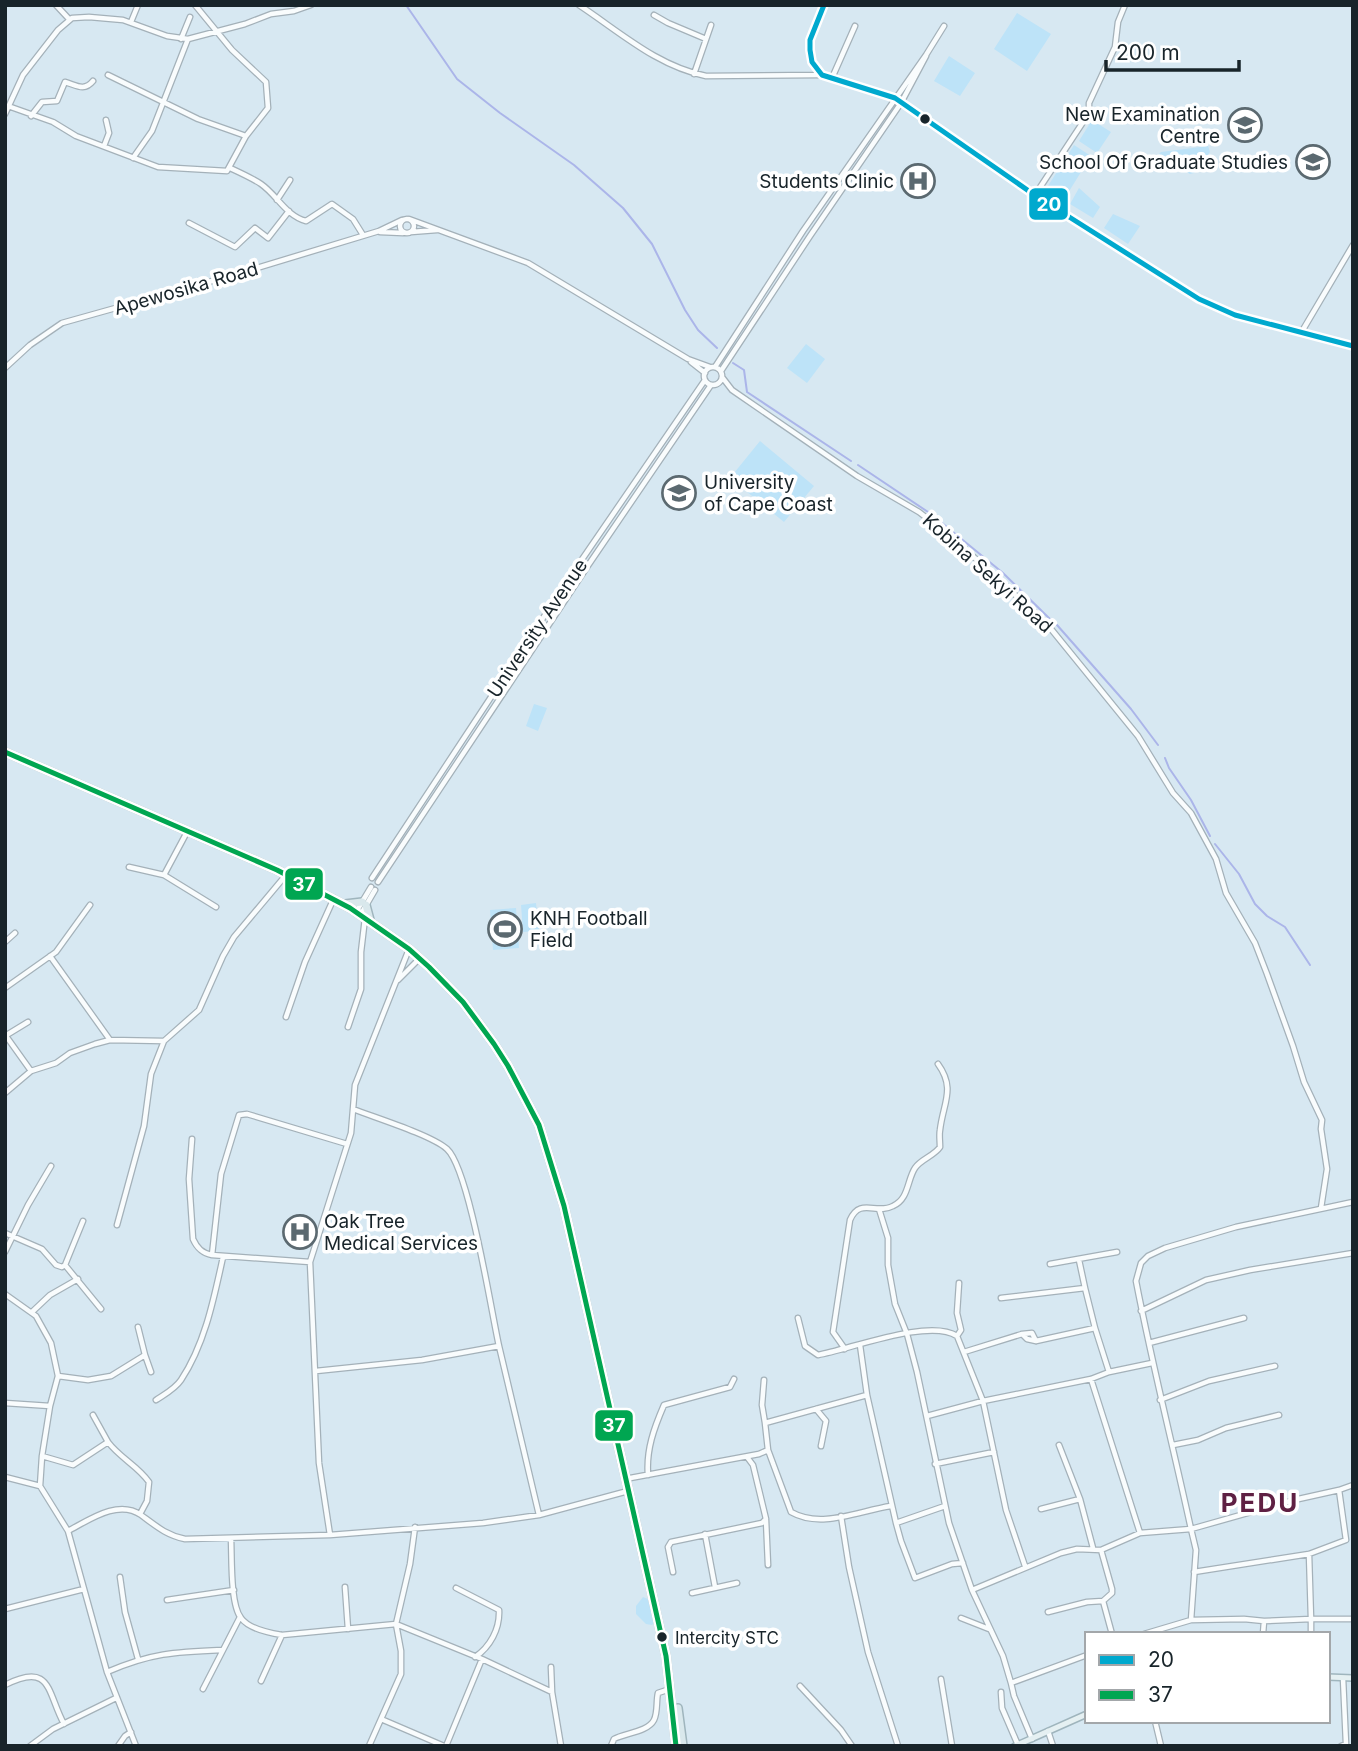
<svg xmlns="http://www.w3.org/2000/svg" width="1358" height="1751" font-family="Inter,sans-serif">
  <rect width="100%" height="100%" fill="#d7e8f2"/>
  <!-- green -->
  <path fill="#bde3f8" d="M1017 13 1051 34 1027 71 994 49Z
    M949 56 975 73 960 96 934 81Z
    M1092 120 1111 132 1097 153 1079 141Z
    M1074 145 1091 156 1063 201 1046 189Z
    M1208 146 1210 152 1194 173 1190 174 1159 154 1161 152Z
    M1079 188 1100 207 1093 218 1070 204Z
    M1113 214 1140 226 1128 244 1104 228Z
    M806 344 825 359 807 383 787 368Z
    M760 441 814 486 784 522 730 478Z
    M534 704 547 708 538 731 526 726Z
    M536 903 539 931 523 932 521 905Z
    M516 908 519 948 493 950 490 910Z
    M643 1597 648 1599 654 1623 652 1625 646 1624 636 1614V1606Z"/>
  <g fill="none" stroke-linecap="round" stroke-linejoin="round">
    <!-- stream -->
    <path stroke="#abb5e9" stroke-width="2" d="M406 5 457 79 500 113 574 165 623 208 652 244 685 310 698 330 717 348
      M733 363 744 370 747 392 851 461
      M858 465 931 514 1003 573 1052 621
      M1057 625 1131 709 1158 745
      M1165 758 1169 768 1191 800 1210 836
      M1215 844 1239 874 1255 904 1267 916 1285 927 1310 965"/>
    <!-- minor casing -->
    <g stroke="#a4b1b9" stroke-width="7">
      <path id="minor" d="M56 5 69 19
        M579 5C620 32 657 66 706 76L821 75
        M824 5 810 40V50L812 62 822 75 895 98 1036 196 1199 299 1235 315 1353 346
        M654 15 668 23 706 39
        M131 22 138 5
        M181 39 190 17
        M694 74 711 25
        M108 75 198 119 246 136
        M832 78 855 26
        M8 106 53 122 76 136 158 167 227 171 246 136 268 108 266 82 232 50 195 5
        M5 114 23 75 58 30 72 18 89 17 123 20 167 36 188 39 245 24 271 14 294 11 311 5
        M31 116 42 102 57 101 65 82C76 85 84 92 93 81
        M104 146 109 133 106 120
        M133 158 152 131 188 39
        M230 168C241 173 252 178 261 184 277 195 286 216 306 221L332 204 353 219 363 235
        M1035 195 1089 113V103L1115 47 1118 22 1125 5
        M277 200 290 180
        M400 226a7 7 0 1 1 14 0a7 7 0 1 1-14 0Z
        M409 219 528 263 688 359 710 367
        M189 223 235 247 255 228 268 238 289 211
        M380 232 403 233
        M411 232 437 230
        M1301 333 1353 245
        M691 362 705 373
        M715 367 803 231 926 55 944 26
        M704 376a9 9 0 1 1 18 0a9 9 0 1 1-18 0Z
        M5 368 30 345 62 323 237 274 379 231 402 220
        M721 371 810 236 901 103 926 56
        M722 377 732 390 857 476 919 512 954 539 1047 624 1138 736 1173 793 1191 813 1216 859 1226 893 1255 943 1267 974 1293 1046 1304 1082 1322 1120 1321 1129 1327 1169 1321 1208
        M129 867 164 875 187 832
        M164 875 216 907
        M372 878 572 574 705 380
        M378 882 587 567 711 385
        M356 912 371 887
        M361 914 375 890
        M5 942 15 933
        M50 956 110 1040
        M398 980 419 959
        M5 988 56 952 90 905
        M286 1017 305 962 334 898
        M348 1027 361 989V952L365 918
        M5 1036 28 1022
        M6 1036 31 1071
        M5 1093 31 1071 56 1063 70 1053 95 1044 110 1040 164 1041 199 1010 223 956 234 937 286 875
        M353 1109C376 1118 431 1135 447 1149 469 1169 491 1310 499 1346
        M192 1139 189 1179 193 1239C197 1248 202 1253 212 1255L310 1262
        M879 1209 888 1238V1265L895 1304 907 1334 917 1372 949 1523 972 1590 1003 1656 1011 1683
        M117 1225 144 1126 151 1074 164 1041
        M5 1233 42 1249 56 1265 62 1267 65 1265 83 1221
        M5 1252 28 1205 51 1166
        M212 1255 221 1174 239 1115 247 1114 347 1144
        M1079 1260 1085 1288
        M1050 1264 1117 1252
        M65 1265 101 1309
        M5 1294 36 1316 51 1343 58 1376 50 1406 42 1456 40 1486 68 1531 107 1672 136 1746
        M1001 1298 1085 1288 1095 1328
        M1141 1311 1206 1280 1250 1270 1353 1253
        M32 1312 50 1295 78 1279
        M798 1318 805 1346 818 1355C851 1349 929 1318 957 1336L983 1401 1006 1510 1025 1566
        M138 1327 145 1355
        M1022 1334 1032 1333 1036 1341
        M957 1336 961 1330 957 1313 959 1283
        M1149 1343 1244 1318
        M860 1345 867 1395 896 1523 945 1506
        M845 1349 833 1332 850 1220C860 1197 876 1215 893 1206 909 1199 907 1180 915 1168 921 1159 934 1156 940 1147 940 1141 939 1135 940 1130 943 1103 956 1089 938 1064
        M964 1352 1022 1334 1027 1339 1036 1341 1095 1328 1109 1372
        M316 1371 422 1360 499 1346 539 1515
        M58 1376 88 1380 111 1376 145 1355 151 1372
        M1091 1379 1140 1533
        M764 1380 762 1405 765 1423
        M156 1400C165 1394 175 1389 181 1380 205 1344 214 1298 223 1257
        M1160 1400 1209 1381 1275 1366
        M5 1403 50 1406
        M816 1409 826 1421 821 1446
        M927 1416 983 1401 1091 1379 1109 1372 1152 1363
        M108 1442C120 1458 138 1466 149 1482L147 1501 140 1514
        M1059 1445 1080 1499
        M1173 1445 1198 1440 1226 1428 1279 1415
        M768 1450 791 1512C821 1529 858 1511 891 1506
        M42 1456 73 1465 108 1442 93 1415
        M935 1464 994 1452
        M648 1475C646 1450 654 1428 664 1405L730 1387 734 1379
        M5 1477 40 1486
        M625 1479 759 1454 768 1450 765 1423 867 1395
        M1339 1490 1294 1500 1191 1529C1173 1446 1152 1364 1136 1281L1141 1263 1148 1256 1165 1248 1236 1227 1353 1202
        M1041 1509 1080 1499 1093 1548
        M841 1516 849 1567 868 1652 898 1746
        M766 1520 768 1565
        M896 1523 901 1541 915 1578 952 1564 963 1563
        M68 1531C89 1520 118 1499 141 1515 156 1526 166 1535 185 1539L330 1535 483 1523 539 1515 628 1491
        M705 1534 715 1587
        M330 1535 319 1463 310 1262 351 1133 355 1085 409 949
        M231 1539C232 1557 230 1604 241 1618 249 1629 269 1633 282 1635L396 1624 482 1659 552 1692 561 1746
        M1101 1550 1112 1589V1593L1103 1601
        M1309 1554 1311 1619H1353
        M673 1572 668 1547 671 1542 762 1523 766 1519 753 1465 747 1457
        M1194 1572 1309 1554 1346 1540 1339 1490 1353 1485
        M120 1577 125 1612 138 1659
        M345 1587 348 1629
        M456 1588 499 1610C500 1629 490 1647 475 1657
        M972 1590 1061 1553 1077 1549 1101 1550 1140 1533 1191 1529 1196 1550 1191 1620
        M692 1593 737 1583
        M167 1600 234 1590
        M5 1609 84 1589
        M1048 1612 1087 1602 1103 1601 1112 1634
        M961 1618 989 1629
        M1264 1621 1311 1619V1634
        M1144 1634 1191 1620 1244 1619 1264 1621 1263 1634
        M551 1667 552 1692
        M107 1672C151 1653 174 1652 222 1650
        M941 1679 952 1746
        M261 1681 282 1635
        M5 1685C52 1661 47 1693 64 1724
        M800 1686 841 1730 852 1746
        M203 1689 240 1617
        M1001 1692 1002 1708 1018 1745
        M381 1719 444 1746
        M1155 1721 1161 1746
        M1048 1731 1053 1746
        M1032 1739 1014 1696 1011 1683 1087 1655
        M30 1746 53 1729 116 1698
        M118 1746 125 1736 131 1732
        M369 1746 401 1674V1651L396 1624 410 1564 415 1527
        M446 1746 482 1659
        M611 1746 614 1739C625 1733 648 1732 654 1720 658 1712 656 1701 658 1693L670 1689
        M1341 1746 1346 1744 1343 1678"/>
    </g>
    <!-- major casing -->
    <g stroke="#9fb5bd" stroke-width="8">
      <path id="major" d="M1328 1677 1353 1678
        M1015 1746 1087 1714"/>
    </g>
    <!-- highway casing -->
    <g stroke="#9fb5bd" stroke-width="10">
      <path id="highway" d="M5 752 277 870 350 908 409 949 429 967 463 1002 494 1044 508 1066 539 1125 564 1206 666 1656 676 1746
        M345 904 362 902
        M366 905 370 920
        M678 1708 683 1746"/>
    </g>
    <!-- minor -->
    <use href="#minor" stroke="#f9fcfd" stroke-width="4.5"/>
    <!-- major -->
    <use href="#major" stroke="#e5f0f2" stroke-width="5"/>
    <!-- highway -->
    <use href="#highway" stroke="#d9e8ec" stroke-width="7"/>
    <!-- bus-1 casing -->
    <g stroke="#fff" stroke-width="10">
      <path id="bus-1" d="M824 5 810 40V50L812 62 822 75 895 98 1036 196 1199 299 1235 315 1353 346"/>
    </g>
    <!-- bus-2 casing -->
    <g stroke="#fff" stroke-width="10">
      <path id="bus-2" d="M5 752 277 870 350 908 409 949 429 967 463 1002 494 1044 508 1066 539 1125 564 1206 666 1656 676 1746"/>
    </g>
    <!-- bus-1 -->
    <use href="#bus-1" stroke="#00a9ce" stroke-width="5"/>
    <!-- bus-2 -->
    <use href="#bus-2" stroke="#00a651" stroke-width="5"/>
  </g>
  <!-- icons -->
  <defs>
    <g id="university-ring" transform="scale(1.75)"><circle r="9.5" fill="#fff" stroke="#5b6970" stroke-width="1.5"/><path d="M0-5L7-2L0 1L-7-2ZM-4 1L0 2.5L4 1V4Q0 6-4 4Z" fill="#5b6970"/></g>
    <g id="hospital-ring" transform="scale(1.75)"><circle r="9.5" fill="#fff" stroke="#5b6970" stroke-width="1.5"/><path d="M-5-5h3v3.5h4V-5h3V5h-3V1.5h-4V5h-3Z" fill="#5b6970"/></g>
    <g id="stadium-ring" transform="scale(1.75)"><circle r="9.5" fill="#fff" stroke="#5b6970" stroke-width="1.5"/><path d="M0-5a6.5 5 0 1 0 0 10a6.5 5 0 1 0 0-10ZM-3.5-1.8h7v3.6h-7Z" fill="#5b6970"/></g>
  </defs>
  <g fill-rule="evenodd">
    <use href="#university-ring" x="1245" y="125"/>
    <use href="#university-ring" x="1313" y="162"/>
    <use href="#hospital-ring" x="918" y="181"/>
    <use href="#university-ring" x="679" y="493"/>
    <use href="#stadium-ring" x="505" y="929"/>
    <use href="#hospital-ring" x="300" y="1232"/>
  </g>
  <!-- markers -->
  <g fill="#18242a" stroke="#fff" stroke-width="2.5">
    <circle cx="925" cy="119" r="6"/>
    <circle cx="662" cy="1637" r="6"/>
  </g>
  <g text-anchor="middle" stroke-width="7" stroke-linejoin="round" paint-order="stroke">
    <!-- bus labels -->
    <g font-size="17" fill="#18242a" stroke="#fff" text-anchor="start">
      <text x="675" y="1644">Intercity STC</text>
    </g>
    <!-- poi labels -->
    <g font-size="19" fill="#18242a" stroke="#fff" text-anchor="end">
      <text x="1220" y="121">New Examination<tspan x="1220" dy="22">Centre</tspan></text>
      <text x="1288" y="169">School Of Graduate Studies</text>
      <text x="894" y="188">Students Clinic</text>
      <text x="704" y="489" text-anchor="start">University<tspan x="704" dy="22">of Cape Coast</tspan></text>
      <text x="530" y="925" text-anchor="start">KNH Football<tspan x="530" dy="22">Field</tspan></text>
      <text x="324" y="1228" text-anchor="start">Oak Tree<tspan x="324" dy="22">Medical Services</tspan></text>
    </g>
    <!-- street labels -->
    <g font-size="19" fill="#18242a" stroke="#fff">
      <text transform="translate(186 288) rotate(-16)" y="7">Apewosika Road</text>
      <text transform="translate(988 573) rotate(42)" y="7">Kobina Sekyi Road</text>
      <text transform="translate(537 628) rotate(-56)" y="7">University Avenue</text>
    </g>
    <!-- district labels -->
    <g font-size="26" font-weight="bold" letter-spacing="2" fill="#5f2043" stroke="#fff">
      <text x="1260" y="1512">PEDU</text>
    </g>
  </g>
  <g stroke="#fff" stroke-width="2.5">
    <rect x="1028" y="187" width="41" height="34" rx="7" fill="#00a9ce"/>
    <rect x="284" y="867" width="40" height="34" rx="7" fill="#00a651"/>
    <rect x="594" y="1409" width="40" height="33" rx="7" fill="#00a651"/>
  </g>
  <g font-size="19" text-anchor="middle" font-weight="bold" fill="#fff">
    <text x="1049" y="211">20</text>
    <text x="304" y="891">37</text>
    <text x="614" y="1432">37</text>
  </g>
  <!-- border -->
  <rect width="1358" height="1751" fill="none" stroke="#18242a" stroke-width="14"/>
  <!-- legend -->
  <rect x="1085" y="1632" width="245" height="91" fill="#ffffff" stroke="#a3a7aa" stroke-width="2"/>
  <rect x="1099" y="1655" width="35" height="10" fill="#00a9ce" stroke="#a3a7aa" stroke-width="2"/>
  <text x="1148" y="1667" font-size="21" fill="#18242a">20</text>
  <rect x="1099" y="1690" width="35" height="10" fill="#00a651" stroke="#a3a7aa" stroke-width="2"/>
  <text x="1148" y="1702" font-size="21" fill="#18242a">37</text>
  <!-- scale -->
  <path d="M1106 60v10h133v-10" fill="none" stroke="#18242a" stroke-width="3.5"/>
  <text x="1116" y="60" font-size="21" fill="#18242a" stroke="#ffffff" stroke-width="5" paint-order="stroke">200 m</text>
</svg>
